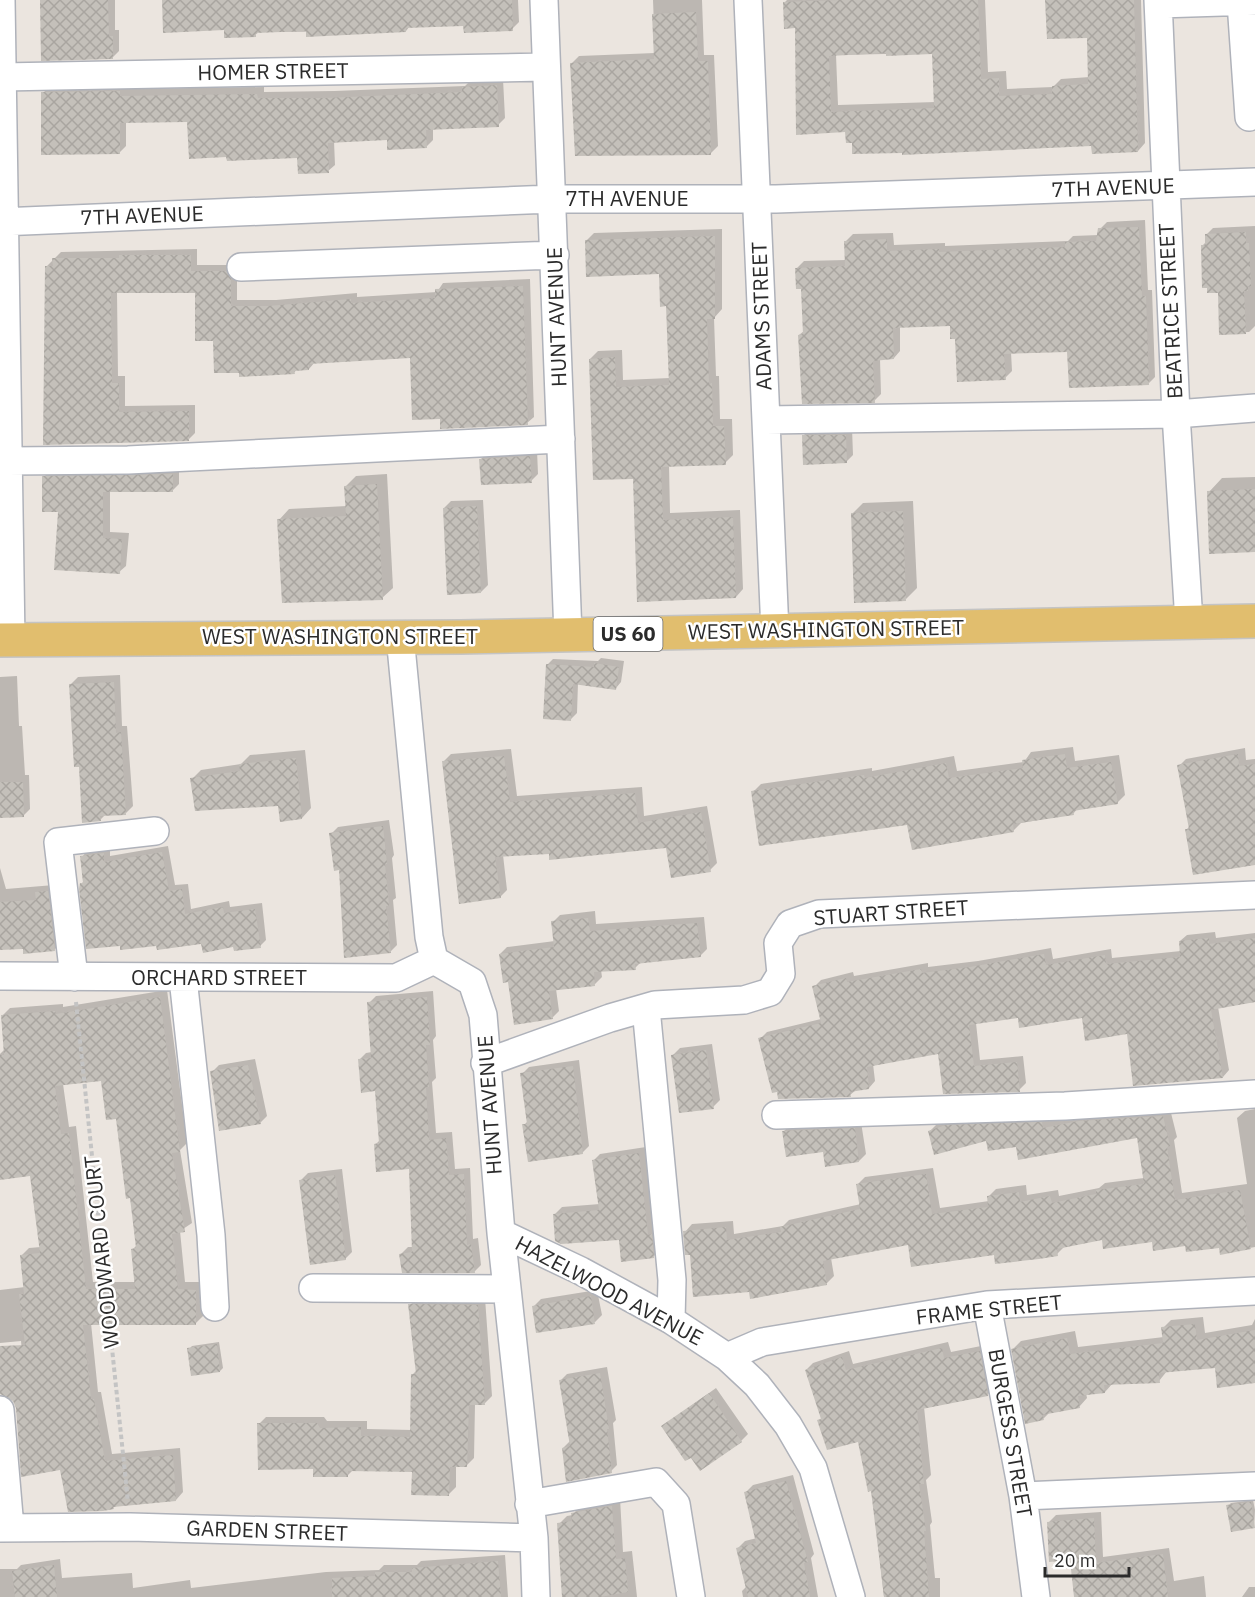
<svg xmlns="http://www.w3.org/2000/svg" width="1255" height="1597" font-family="'IBM Plex Sans',sans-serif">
  <defs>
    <pattern id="building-cross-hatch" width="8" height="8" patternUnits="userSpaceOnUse" patternTransform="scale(1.5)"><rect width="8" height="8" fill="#c4c0ba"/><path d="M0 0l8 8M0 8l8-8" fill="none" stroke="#a9a5a0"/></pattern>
  </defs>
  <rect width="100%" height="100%" fill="#ebe5df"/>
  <!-- shadow -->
  <path fill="#0003" fill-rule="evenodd" d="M41 0H115V30H119V51L112 58Z
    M165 0H518L519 22 512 29 465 24 410 26 406 31 259 32 255 35 225 29Z
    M653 0H702L704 55H714L718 146 711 153 572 63 579 56 655 53Z
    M787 0H985L988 72 1006 71 1007 89 1053 87 1061 79 1090 77 1088 36 1047 0H1141L1145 143 1138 151 1093 144 903 151 853 141 847 131 797 133V27L784 3ZM934 53 936 102 838 105 836 55Z
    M503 79 505 118 498 125 433 128V140L426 147 388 139 334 141 335 165 328 171 299 157 228 156 189 121H126V146L119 153 43 93 50 86 126 84V89L264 87V92L334 91 465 86 470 81Z
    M1145 220 1148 290H1152L1155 377 1148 384 1069 350 1011 352 1012 371 1005 378 957 338 951 324 900 326V351L894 358 880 359 881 394 874 401 799 335 804 331 802 288 797 268 804 261 846 260V241L853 234 893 233 894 245 945 243V246L1068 241 1073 236 1099 235 1100 229 1107 222Z
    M1255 226V326L1249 332 1221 333 1220 291 1202 246 1206 242V235L1213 228Z
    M722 229V309L714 318 716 376H719L720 419H732L733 455 725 463 669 465 670 513 740 510 743 589 736 597 639 600 634 478 590 359 598 351 622 350 623 380 670 378 667 305 660 273 586 241 594 233Z
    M197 249V265H233L237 272V300H276L357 293V297L437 292 443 283 530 279 534 417 527 423 441 417 411 357 315 362 309 369H297L294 373 197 291 117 292 118 376H125V406L195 405V433L188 440 45 443 46 267 61 252Z
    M852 428 853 455 846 462 803 436 810 429Z
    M537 450 538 474 531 481 481 459 488 452Z
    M179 467V484L172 491H110V532L129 533 126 566 119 572 60 510 44 477 51 470Z
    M387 474 393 588 382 598 279 520 289 509 347 506 346 486 356 476Z
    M1255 477V551L1209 492 1222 478Z
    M483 500 488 585 481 592 444 508 451 501Z
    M913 501 917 588 906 599 852 514 863 503Z
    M601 658 624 661 621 682 616 688 578 683 577 713 571 719 547 665 553 659 598 661Z
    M120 675 122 726H127L133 806 126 813 105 815 100 820 81 766 71 684 78 677Z
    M17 676 19 726H22L25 775H29L30 809 23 816 0 817V677Z
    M1073 747 1075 761 1119 755 1125 795 1117 803 1078 808 1073 814 1021 823 1013 831 908 823 753 792 761 784 872 768V771L954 756 957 771 1024 762 1031 752Z
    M1245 748 1246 760 1255 759V862L1186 830 1190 826 1179 766 1186 759Z
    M511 749 517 796 642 787 644 816 707 806 717 863 710 870 667 847 503 855 507 890 500 897 444 761 451 754Z
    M305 750 311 808 302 818 279 804 192 779 201 770 241 764 250 755Z
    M389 820 394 855 392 858 396 898 393 900 397 945 390 952 340 868 331 834 338 827Z
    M168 846 175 885 188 884 191 909 229 901 230 907 262 903 266 940 260 946 203 942 158 944 81 884 84 881 82 857 88 850 110 847V856Z
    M0 868 6 889 54 885 61 943 54 950 24 947 0 949Z
    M595 911 596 924 704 917 707 949 700 956 641 962 635 968 601 970 602 977 595 984 556 989 559 1011 552 1018 509 980 500 954 507 947 555 941 553 922 560 915Z
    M1215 932 1216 938 1255 933V1002L1218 1007 1229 1070 1223 1077 1128 1032 1083 1016 1019 1017 976 1023 980 1060 1023 1056 1026 1083 1019 1090 940 1052 873 1064 875 1081 869 1088 856 1090 850 1095 760 1039 767 1032 821 1019 814 987 821 980 853 972 854 976 928 963V967L978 961 1051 948 1053 959 1111 949 1112 958 1181 951 1180 941 1187 935Z
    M167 990 187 1143 180 1150 192 1223 180 1231 185 1282H203V1316L195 1324 91 1323 98 1392H101L112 1454 180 1448 183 1492 176 1500 116 1505 113 1508 61 1468 28 1410 21 1341 0 1343V1290L25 1287 21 1256 29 1248 41 1247 31 1174 0 1179V1054L5 1049 2 1016 10 1008 63 1004V1007ZM103 1079 117 1117 132 1196 137 1245 133 1249 136 1282H93L76 1126 69 1127 63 1084Z
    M433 991 436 1036 433 1040 436 1078 432 1082 436 1133 452 1132 455 1169 470 1168 473 1239 478 1238 481 1265 474 1272 401 1254 408 1247H414L410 1168 376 1144 380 1140 376 1090 359 1060 366 1053 372 1052 369 1003 376 996Z
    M712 1044 720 1100 713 1107 673 1055 680 1048Z
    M255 1059 267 1116 260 1123 212 1072 219 1065Z
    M579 1060 589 1146 582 1153 524 1125 528 1121 522 1074 529 1067Z
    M1170 1109 1177 1137 1174 1140 1182 1193 1247 1184 1237 1118 1245 1111 1255 1109V1247L1221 1253 1220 1246 1103 1239 1065 1246 1057 1254H995L909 1243 831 1258 834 1276 827 1283 750 1290 691 1253 685 1232 692 1224 733 1221 734 1234 783 1226 789 1220 861 1204 857 1185 865 1177 933 1168 940 1208 989 1201 988 1197 996 1189 1026 1185 1027 1195 1058 1190 1059 1196 1099 1188 1105 1183 1144 1178 1138 1136 1017 1145 929 1132 937 1124 955 1119 1049 1116 1050 1121 1087 1114Z
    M861 1122 866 1154 859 1161 784 1131 791 1124Z
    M646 1147 654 1228 660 1250 653 1257 620 1239 555 1214 562 1207 600 1204 593 1161 600 1154Z
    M342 1169 352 1252 345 1259 301 1180 308 1173Z
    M597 1290 602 1315 595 1322 534 1306 541 1299Z
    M417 1298H485L492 1396 485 1403 475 1404 474 1458 467 1465H456V1487L449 1494 413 1470 354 1469 348 1475 315 1468 259 1424 266 1417H324L327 1421H367V1429L412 1430V1375L417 1370 410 1305Z
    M1203 1317 1205 1333 1252 1325 1255 1319V1377L1216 1366 1167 1371 1159 1381 1113 1383 1105 1392 1086 1393 1087 1398 1079 1407 1050 1412 1043 1419 1013 1349 1021 1341 1075 1331 1078 1347 1164 1337 1163 1328 1171 1320Z
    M219 1342 223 1368 220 1371 189 1349 192 1346Z
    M948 1342 951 1352 986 1345 994 1388 987 1395 924 1407 931 1475 926 1480 932 1522 930 1525 935 1578H940V1597H884L872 1490 859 1440 819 1421 822 1417 806 1370 813 1363 849 1351 853 1364Z
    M607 1367 616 1420 613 1423 617 1465 610 1472 563 1448 570 1441 560 1381 567 1374Z
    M716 1388 748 1434 741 1441 663 1426Z
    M793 1475 814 1554 811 1558 818 1597H743L742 1591 747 1586 738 1548 745 1541 757 1538 746 1492 753 1485Z
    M620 1498 623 1552 632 1551 637 1597H563L559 1524 567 1516 573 1515 580 1505Z
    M1253 1500 1255 1510 1254 1527 1228 1506 1231 1503Z
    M1101 1512 1103 1557 1169 1548 1174 1581 1204 1576 1206 1597H1076L1071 1559 1049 1522 1056 1515Z
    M505 1555 508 1597H0V1569H17L21 1565 60 1559 62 1578 132 1573 133 1588 190 1580 191 1588 326 1572 379 1570 384 1565H417L421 1561Z
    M1249 1587H1255V1597H1242Z"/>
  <!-- building -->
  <path fill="url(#building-cross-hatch)" fill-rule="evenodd" d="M40 0H108L109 36H113V59L41 61Z
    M162 0H512L513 31 464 33 463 26 406 28V32L306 37V31L256 33V37L224 38V30L163 33Z
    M840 0H978L981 79 999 78V96L1052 94V86L1088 84 1087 38 1047 39 1045 0H1134L1138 152 1092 154 1091 146 902 155V153L852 154V143H846L845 132 796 135 795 28 784 29 783 2ZM886 53V56L932 54 934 108 831 112 829 56Z
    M696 12 698 61H708L711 155 575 156 570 63 654 59 652 14Z
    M497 85 499 127 426 130 427 148 387 150V140L328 143 329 173 298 174 297 158 227 161 226 157 189 159 187 122 120 123V154L41 155V92L120 91V96L257 94 258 98H326L462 92V87Z
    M1139 227 1142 296H1146L1149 385 1069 388 1067 352 1004 354 1006 380 957 382 955 339H950V326L893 328 894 359 873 361 875 403 802 404 798 335 803 334 801 289H796L795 268 845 266 844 241 887 239V251L939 249V252L1065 247V242L1096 241 1098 228Z
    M1246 232V243H1249L1251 286 1248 287V291H1244L1246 334 1219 335 1218 293H1207V288H1202L1201 245H1205V234Z
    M715 236V319H707L709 384 712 383 713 426H724L726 465 661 467 663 520 733 517 736 598 637 602 633 479 593 480 589 359 615 357 616 387 669 385 666 306 660 307 659 274 586 277 585 240Z
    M119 255H191V271H226L231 279V306H268L351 299V303L435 298V289L523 286 528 425 440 429V419L412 420 410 358 309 364V370L294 371 295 374 239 377V373H214L213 341H195V293H111L112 383H119V412L189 411V441L43 445 45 266H53L52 258H119Z
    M802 435H846L847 463 803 465Z
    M530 456 532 483 481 485 479 459Z
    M173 474V492H103V538L122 539 120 574 54 570 58 512H42V476Z
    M377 484 383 600 282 603 277 519 346 516 344 486Z
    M1255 489V552L1209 554 1207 491Z
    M477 506 481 593 447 595 443 508Z
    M903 511 906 601 854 603 851 513Z
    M594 663 619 667 616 690 573 684 571 721 543 719 546 664 594 667Z
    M114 682 116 733 121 732 126 815 100 816 101 821 82 823 79 767H74L69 684Z
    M1065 754 1067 768 1111 762 1118 804 1073 811 1074 815 1013 824 1014 832 912 850 907 825 759 846 751 791 864 775 865 778 946 763 949 778 1023 768 1022 760Z
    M1238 754 1239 766 1255 764V865L1193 875 1185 829H1189L1177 765Z
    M504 756 510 802 635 793 638 823 701 812 711 872 671 878 666 848 549 860V854L495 857 501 898 459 904 442 761Z
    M296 758 302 819 280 822 278 806 195 811 190 778 240 771 239 764Z
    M0 782H23L24 817 0 818Z
    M383 826 387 864H385L389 906H386L391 953 344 958 339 870 334 871 329 833Z
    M162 852 169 891 182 889 185 914 223 907 224 913 255 909 261 948 234 951 233 947 203 953 201 944 157 950 156 946 120 950V946L86 949 79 889 80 883H83L80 856 104 853V862Z
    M48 891 55 951 23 954V949L0 950V902L36 900 35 892Z
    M588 918 590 931 697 923 701 957 635 964 636 970 594 972 595 986 549 991 553 1019 514 1025 508 982 503 983 499 954 554 947 551 921Z
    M1209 938V944L1255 938V1002L1211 1010 1223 1078 1133 1086 1127 1034 1085 1041 1082 1018 1019 1028 1018 1018 969 1025 974 1066 1017 1062 1020 1092 943 1094 938 1054 867 1067 869 1089 850 1092 851 1097 778 1099 777 1092 772 1093 758 1038 821 1023 812 986 846 978 847 982 921 969 922 973 970 967 1044 954 1046 965 1105 955 1106 964 1180 957 1179 941Z
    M160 997 180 1152 172 1153 185 1232 172 1234 178 1289 196 1290V1325H83L91 1399H94L105 1461 173 1455 176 1501 113 1507 114 1509 103 1511 68 1512 60 1470 21 1477 16 1408 13 1401 0 1394V1346L25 1345 19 1294H24L20 1255 40 1253 30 1176 0 1180V1055H4L1 1015 55 1011 56 1014ZM101 1081 106 1120 116 1119 126 1199 130 1198 136 1248 131 1249 135 1289H86L69 1133 61 1134 55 1086Z
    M427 997 430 1045H426L429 1087H426L429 1140 446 1138 449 1175 464 1174 467 1245 471 1244 475 1273H402L399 1254 412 1252 409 1169 376 1172 374 1144 379 1143 375 1091 361 1093 358 1059 371 1058 367 1002Z
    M706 1050 714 1109 679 1113 671 1055Z
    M248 1065 261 1124 219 1131 210 1071Z
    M573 1066 583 1154 528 1162 522 1124H527L520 1073Z
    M1163 1116 1170 1146 1167 1147 1175 1200 1240 1190 1251 1249 1220 1255 1219 1248 1186 1252 1185 1246 1153 1251 1152 1242 1103 1249 1102 1240 1057 1249 1058 1256 1039 1259 995 1264 994 1255 911 1267 908 1245 823 1261 827 1285 750 1299 749 1292 693 1297 690 1255H685L683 1231 726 1227 727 1240 781 1232 780 1227 860 1209 856 1184 926 1174 932 1214 988 1207 987 1196 1019 1192 1020 1202 1050 1196 1052 1203 1096 1194V1190L1144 1184 1137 1138 1018 1160 1016 1147 988 1151 986 1141 934 1155 928 1131 946 1125 1042 1122 1043 1128 1079 1121Z
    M855 1128 859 1162 825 1167 823 1152 786 1157 782 1131Z
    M639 1153 648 1235 652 1234 654 1258 621 1262 619 1240 561 1244 555 1241 553 1214 599 1210 592 1160Z
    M335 1175 346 1260 310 1265 299 1180Z
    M591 1296 595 1324 536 1333 532 1306Z
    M408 1304 478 1305 485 1405H469L467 1467H450L449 1496 411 1495 412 1472 348 1471V1477H313V1469L258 1470 257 1423H317L320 1428 361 1427V1436L410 1437 411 1374H416Z
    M1195 1324 1197 1340 1255 1330V1383L1217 1388 1215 1368 1159 1373 1160 1383 1104 1385 1105 1393 1078 1396 1080 1408 1042 1415 1044 1420 1025 1424 1011 1349 1067 1338 1070 1354 1163 1343 1161 1327Z
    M217 1344 220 1372 191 1376 187 1348Z
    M942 1348 944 1358 980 1351 988 1396 917 1410 924 1484H919L926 1531H924L929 1597H884L871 1491 868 1492 858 1442 827 1450 817 1420 821 1419 805 1370 842 1357 846 1370Z
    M600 1373 609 1429H607L612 1473 566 1482 562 1448 570 1446 559 1380Z
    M709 1393 742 1442 700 1471 691 1458 685 1461 661 1426Z
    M786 1481 808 1562 804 1563 810 1597H748L736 1548 756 1543 744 1492Z
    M1251 1502 1255 1528 1231 1532 1226 1505Z
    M612 1506 616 1559 625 1558 628 1592 600 1597H562L557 1523 572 1521 571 1513Z
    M1094 1518 1096 1563 1163 1554 1168 1597H1074L1070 1560 1049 1562 1047 1522Z
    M498 1561 501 1597H332V1578L375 1576V1572H412V1568Z
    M54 1565 57 1597H15L12 1571Z"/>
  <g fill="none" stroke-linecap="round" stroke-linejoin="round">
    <!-- minor casing -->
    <g stroke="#afb2ba" stroke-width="30">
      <path id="minor" d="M1 0 11 640
        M544 0 568 635
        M748 0 775 632
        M1158 0 1176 414 1189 622
        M1241 2 1249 117
        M1159 4 1255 1
        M2 77 545 67
        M0 222 552 199H776L1255 182
        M241 267 555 255
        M766 420 1176 414 1255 408
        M8 461 128 460 561 439
        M400 636 429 937 434 960 472 982 483 1015 501 1233 534 1538 536 1597
        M0 976 396 978 434 960
        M74 977 58 842 155 831
        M183 978 211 1235 215 1307
        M646 1008 672 1280 671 1320
        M485 1063 610 1018 655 1005 744 1000 770 992 781 974 778 943 790 924 819 914 1255 895
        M776 1115 1065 1106 1255 1094
        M501 1233 581 1271 671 1320 727 1357 757 1385 788 1425 813 1468 851 1597
        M313 1288 507 1289
        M987 1305 1023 1496 1036 1597
        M727 1357 762 1342 987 1305 1255 1291
        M0 1410 10 1528
        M1023 1496 1255 1486
        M529 1504 656 1482 676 1504 691 1597
        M0 1528 130 1527 534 1538"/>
    </g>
    <!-- major casing -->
    <g stroke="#c4c4c4" stroke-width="36">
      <path id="major" d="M0 640 461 637 1255 621"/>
    </g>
    <!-- path -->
    <path stroke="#c4c4c4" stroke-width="4" stroke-dasharray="4.5 3" stroke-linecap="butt" d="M76 1002 128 1502"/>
    <!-- minor -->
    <use href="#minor" stroke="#fff" stroke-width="27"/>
    <!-- major -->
    <use href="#major" stroke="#e1be6e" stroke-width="33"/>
  </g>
  <g text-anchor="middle" stroke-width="5" stroke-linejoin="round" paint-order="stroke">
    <!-- shield labels -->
    <rect fill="#fff" stroke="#6b6b6b" stroke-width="1.5" x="593.5" y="617" width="69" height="34" rx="4.5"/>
    <g font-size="20" font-weight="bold" fill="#2b2b2b">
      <text x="628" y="641">US 60</text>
    </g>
    <!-- street labels -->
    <g font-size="21" fill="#2b2b2b" stroke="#fff">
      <text transform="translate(273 72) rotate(-1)" y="7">HOMER STREET</text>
      <text transform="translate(1113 188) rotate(-2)" y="7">7TH AVENUE</text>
      <text x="627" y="206">7TH AVENUE</text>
      <text transform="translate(142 216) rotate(-2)" y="7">7TH AVENUE</text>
      <text transform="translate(1171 311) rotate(-93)" y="7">BEATRICE STREET</text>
      <text transform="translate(762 316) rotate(-92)" y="7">ADAMS STREET</text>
      <text transform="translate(557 317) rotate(-92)" y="7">HUNT AVENUE</text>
      <text transform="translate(826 630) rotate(-1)" y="7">WEST WASHINGTON STREET</text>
      <text x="340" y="644">WEST WASHINGTON STREET</text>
      <text transform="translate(891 913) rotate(-4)" y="7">STUART STREET</text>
      <text x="219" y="985">ORCHARD STREET</text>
      <text transform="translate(490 1105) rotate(-94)" y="7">HUNT AVENUE</text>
      <text transform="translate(102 1252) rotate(-96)" y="7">WOODWARD COURT</text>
      <text transform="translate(609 1291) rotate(28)" y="7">HAZELWOOD AVENUE</text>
      <text transform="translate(989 1310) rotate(-6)" y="7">FRAME STREET</text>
      <text transform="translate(1010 1433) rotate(80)" y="7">BURGESS STREET</text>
      <text transform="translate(267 1531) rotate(2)" y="7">GARDEN STREET</text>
    </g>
  </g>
  <!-- scale -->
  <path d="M1045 1567v9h84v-9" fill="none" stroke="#2b2b2b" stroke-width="3"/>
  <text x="1054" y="1567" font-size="18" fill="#2b2b2b" stroke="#ffffff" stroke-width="4.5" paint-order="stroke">20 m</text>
</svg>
